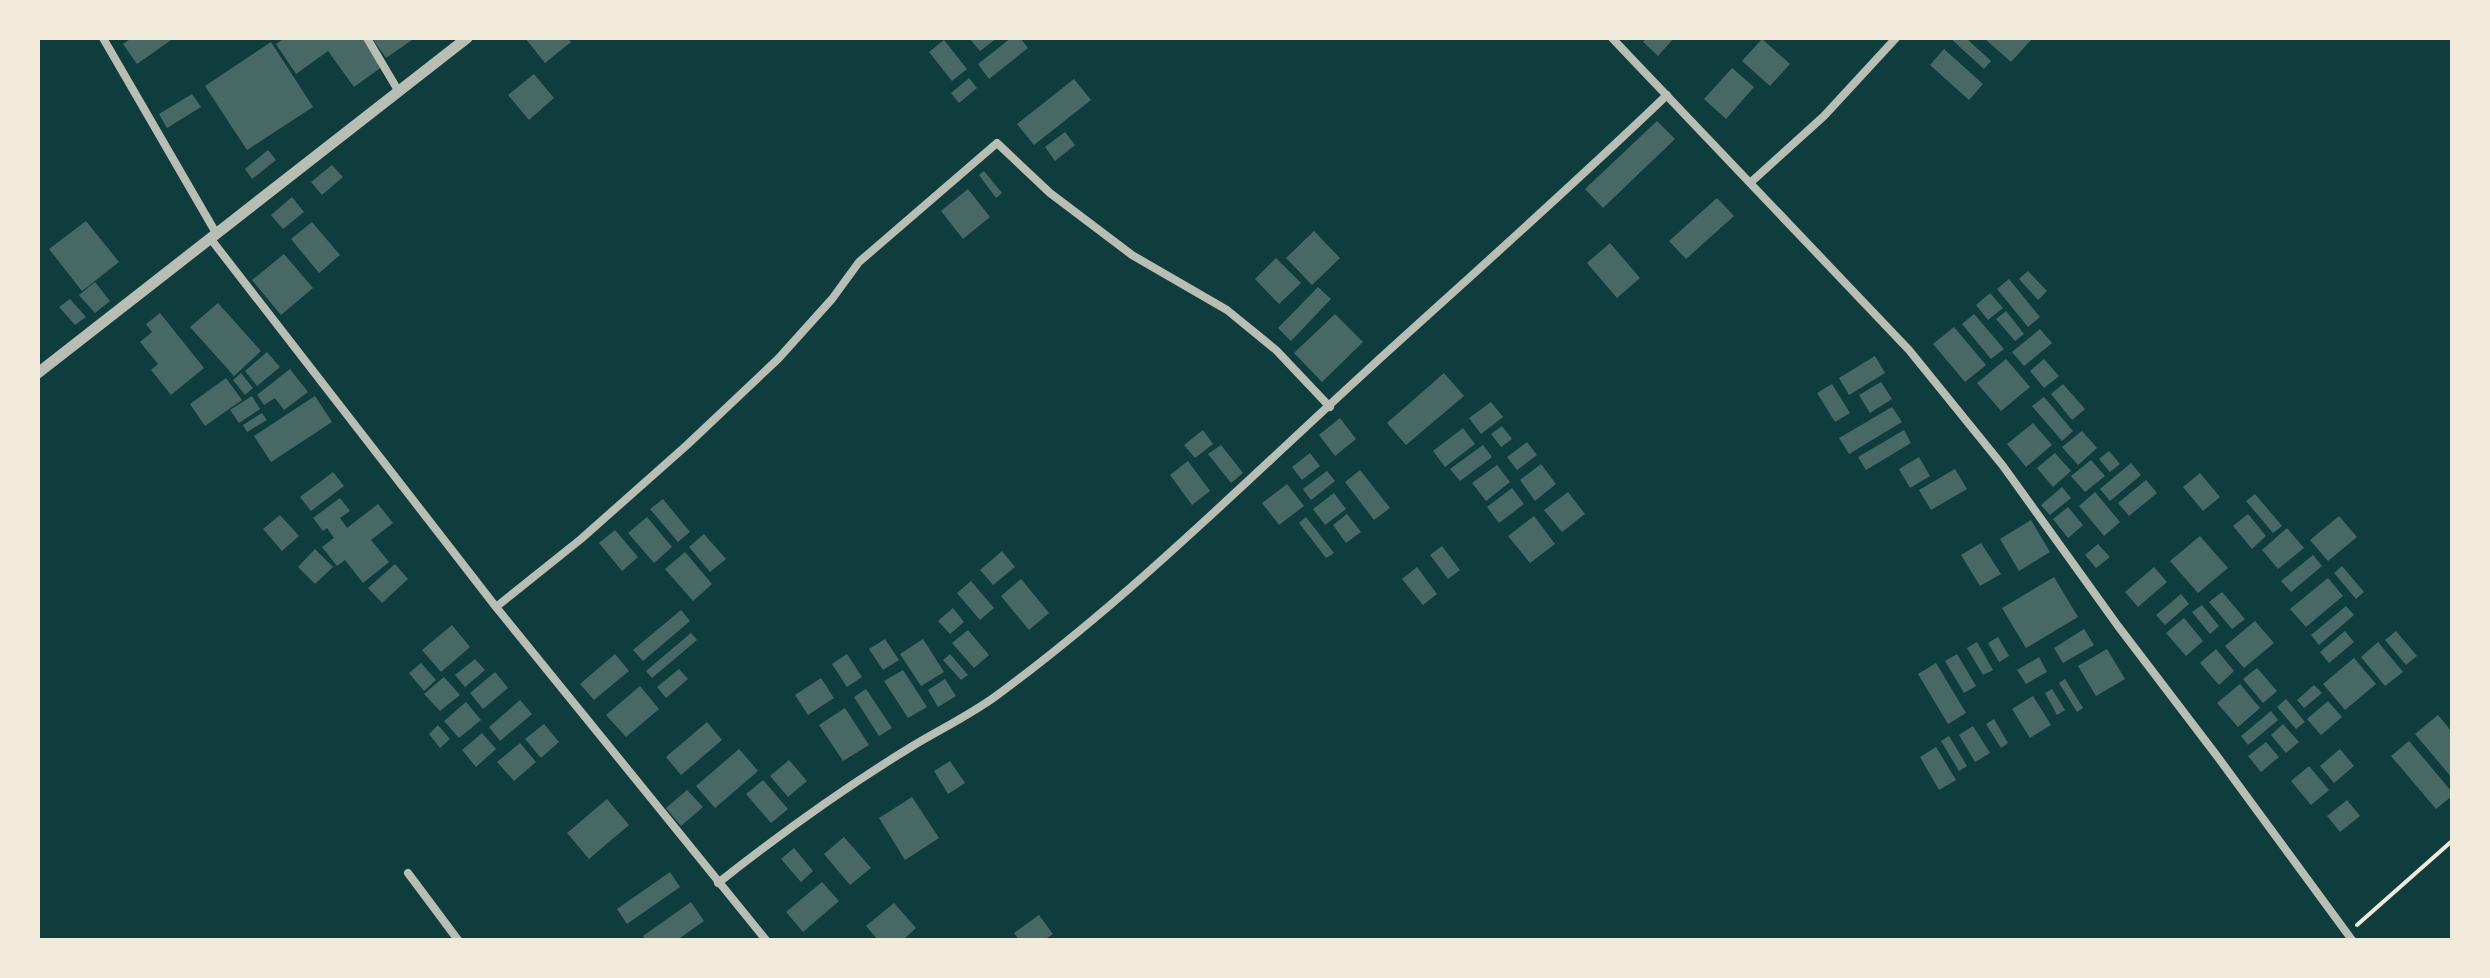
<svg xmlns="http://www.w3.org/2000/svg" width="2490" height="978" font-family="'Fira Sans',sans-serif">
  <rect width="100%" height="100%" fill="#0f3d3e"/>
  <!-- building -->
  <path fill="#486865" d="M132 38H174L137 64 123 44Z
    M285 38H363L383 66 354 87 328 51 296 74 276 44Z
    M372 38H415L386 58Z
    M525 38H567L571 42 545 63Z
    M969 38H997L980 51Z
    M1011 38H1020L1028 48 989 79 978 64Z
    M1646 38H1674L1658 56 1643 42Z
    M1950 38H1966L1991 61 1984 69Z
    M1984 38H2033L2011 62Z
    M1762 39 1790 64 1770 86 1742 61Z
    M944 40 967 69 952 81 929 52Z
    M271 42 313 107 247 150 205 86Z
    M1944 49 1983 84 1969 100 1930 65Z
    M1732 68 1754 87 1726 119 1704 99Z
    M534 74 554 98 529 120 508 95Z
    M969 78 977 88 959 103 951 93Z
    M1074 79 1091 100 1034 145 1017 124Z
    M192 94 201 107 167 128 159 114Z
    M1657 121 1675 139 1603 208 1585 189Z
    M1065 132 1075 145 1055 161 1045 147Z
    M268 150 276 160 252 179 245 169Z
    M332 165 343 177 322 195 311 182Z
    M984 171 1002 193 996 198 979 175Z
    M968 189 990 217 963 239 941 211Z
    M292 197 304 212 283 229 271 215Z
    M1717 198 1734 216 1686 259 1669 241Z
    M86 221 119 262 82 291 49 249Z
    M312 222 340 255 319 273 291 239Z
    M1314 231 1340 258 1312 285 1286 258Z
    M1610 243 1640 278 1617 298 1587 263Z
    M284 254 313 288 281 315 252 280Z
    M1276 258 1301 283 1279 304 1255 279Z
    M2028 271 2047 291 2038 300 2019 279Z
    M2009 279 2040 317 2028 327 1997 289Z
    M95 282 110 301 95 313 79 295Z
    M1318 287 1331 299 1291 341 1278 328Z
    M1990 293 2003 308 1988 320 1976 305Z
    M70 299 86 317 75 325 59 307Z
    M218 303 261 351 234 376 190 327Z
    M2006 311 2024 334 2015 341 1996 319Z
    M160 313 204 368 171 395 151 370 158 364 140 342 152 332 146 324Z
    M1335 314 1363 342 1322 382 1294 353Z
    M1974 314 2004 349 1991 359 1962 324Z
    M1954 327 1986 365 1965 382 1933 344Z
    M2040 329 2052 343 2024 366 2012 352Z
    M267 352 280 367 257 386 245 371Z
    M1875 356 1885 373 1849 395 1839 378Z
    M2006 359 2030 387 2001 411 1977 383Z
    M2044 359 2059 376 2044 388 2030 371Z
    M290 369 308 392 284 410 275 398 264 405 257 395Z
    M241 373 253 388 245 395 233 380Z
    M1444 373 1464 396 1406 445 1387 423Z
    M226 378 242 400 205 426 190 404Z
    M1881 382 1892 399 1870 413 1859 395Z
    M1832 384 1850 413 1835 422 1817 393Z
    M2063 384 2085 409 2072 420 2051 394Z
    M252 396 260 409 239 423 230 410Z
    M315 396 332 422 271 462 254 436Z
    M2044 397 2073 431 2062 441 2032 406Z
    M1491 402 1503 417 1481 434 1469 418Z
    M1892 407 1902 422 1849 454 1839 438Z
    M262 413 267 420 247 432 243 425Z
    M1340 418 1356 439 1335 456 1319 435Z
    M2033 423 2052 445 2026 467 2007 444Z
    M1502 426 1512 439 1501 447 1491 434Z
    M1463 428 1475 444 1445 467 1433 451Z
    M1203 430 1213 444 1195 458 1184 445Z
    M1904 430 1911 443 1866 470 1858 457Z
    M2082 431 2097 448 2078 465 2062 447Z
    M1527 442 1537 455 1517 470 1507 457Z
    M1221 445 1243 473 1231 483 1208 454Z
    M1483 445 1492 457 1460 481 1450 469Z
    M2109 451 2120 464 2110 472 2099 459Z
    M1310 453 1320 466 1302 480 1292 467Z
    M2055 453 2071 471 2053 487 2037 468Z
    M1919 457 1930 476 1910 488 1899 469Z
    M2091 460 2105 476 2085 492 2071 476Z
    M1188 461 1210 491 1192 505 1170 475Z
    M2131 463 2141 475 2110 501 2100 489Z
    M1541 464 1556 484 1535 501 1520 480Z
    M1497 465 1510 482 1486 501 1472 483Z
    M1955 469 1967 489 1931 510 1919 490Z
    M1360 470 1390 508 1374 520 1345 482Z
    M1327 471 1335 481 1311 500 1303 489Z
    M333 472 344 486 311 511 300 497Z
    M2200 473 2220 497 2203 511 2183 487Z
    M2146 480 2157 493 2129 516 2118 503Z
    M1287 484 1304 506 1279 525 1262 503Z
    M2062 487 2071 498 2050 515 2041 505Z
    M1512 488 1524 504 1499 523 1487 507Z
    M1568 492 1585 514 1562 532 1544 510Z
    M2095 492 2120 522 2104 536 2079 506Z
    M1334 493 1346 509 1325 525 1313 509Z
    M2255 494 2282 526 2273 533 2246 501Z
    M340 498 350 511 340 518 347 528 378 504 393 523 371 540 389 562 363 583 345 560 337 566 322 547 334 538 327 528 323 531 313 518Z
    M663 499 690 532 678 542 650 509Z
    M2068 507 2083 525 2068 538 2053 519Z
    M1347 514 1361 532 1346 543 1333 525Z
    M2248 514 2266 536 2252 549 2233 526Z
    M280 515 299 536 282 551 263 529Z
    M1534 516 1555 544 1530 563 1508 536Z
    M2339 516 2357 537 2328 561 2310 540Z
    M647 517 672 547 654 563 628 533Z
    M1306 517 1334 553 1326 558 1299 523Z
    M2031 520 2050 552 2019 571 2000 539Z
    M2287 528 2304 548 2278 569 2262 550Z
    M615 530 638 557 622 571 599 543Z
    M704 534 726 559 710 572 689 547Z
    M2200 536 2228 568 2198 593 2170 561Z
    M1981 543 2001 574 1980 586 1961 555Z
    M2098 544 2110 557 2096 568 2085 555Z
    M1442 546 1460 570 1448 579 1430 555Z
    M315 549 333 567 315 584 298 567Z
    M1002 551 1015 567 993 585 980 570Z
    M685 552 712 584 693 601 665 569Z
    M2313 555 2322 566 2291 592 2281 581Z
    M395 564 408 579 382 603 368 588Z
    M2342 566 2364 592 2356 599 2334 573Z
    M1417 567 1437 594 1423 605 1402 579Z
    M2154 567 2167 582 2138 607 2125 592Z
    M2054 577 2078 617 2026 648 2002 608Z
    M2328 578 2343 596 2306 627 2290 609Z
    M1021 579 1049 613 1029 630 1001 596Z
    M971 581 994 608 980 620 957 593Z
    M2222 592 2245 619 2232 629 2209 602Z
    M2181 594 2189 604 2165 625 2156 615Z
    M2202 605 2219 626 2210 634 2192 612Z
    M2346 606 2354 615 2319 645 2311 635Z
    M953 608 964 622 950 634 938 621Z
    M681 610 690 621 643 661 633 650Z
    M2184 618 2203 641 2186 656 2166 633Z
    M2255 621 2274 643 2244 668 2225 646Z
    M452 625 470 647 441 672 422 650Z
    M2084 629 2094 645 2063 663 2054 648Z
    M968 630 989 655 974 668 952 643Z
    M2345 631 2354 642 2329 663 2320 652Z
    M2396 631 2417 656 2406 665 2385 640Z
    M691 633 697 640 652 678 646 671Z
    M1998 637 2009 656 1999 662 1988 643Z
    M885 639 899 660 883 670 869 649Z
    M923 639 944 672 921 686 900 654Z
    M1977 642 1993 670 1983 675 1967 648Z
    M2378 642 2403 672 2385 686 2361 657Z
    M2107 649 2125 679 2096 696 2078 666Z
    M2216 649 2234 671 2219 685 2200 663Z
    M615 654 629 671 594 700 580 684Z
    M847 654 862 677 847 687 832 664Z
    M950 654 968 675 961 680 943 660Z
    M1957 654 1976 686 1964 693 1945 661Z
    M2039 657 2047 672 2026 684 2017 670Z
    M2354 658 2376 684 2345 710 2323 684Z
    M475 659 485 670 465 687 455 675Z
    M421 663 436 680 424 691 409 673Z
    M1936 663 1966 713 1948 724 1918 674Z
    M2257 668 2277 691 2263 703 2243 679Z
    M679 669 688 679 666 698 657 687Z
    M903 670 927 707 908 718 884 681Z
    M495 672 508 688 483 709 470 693Z
    M444 677 460 695 440 711 424 694Z
    M821 678 834 698 808 715 795 695Z
    M945 679 956 696 938 707 928 690Z
    M2065 679 2083 708 2077 712 2059 683Z
    M2240 684 2260 708 2238 727 2217 703Z
    M2314 685 2322 693 2304 708 2297 700Z
    M640 686 659 709 626 737 606 715Z
    M866 689 892 728 879 736 854 697Z
    M2052 689 2065 710 2057 715 2045 693Z
    M2033 696 2051 725 2030 738 2012 709Z
    M2286 699 2305 722 2296 729 2277 707Z
    M520 700 532 714 500 741 489 727Z
    M2328 701 2342 717 2321 735 2307 719Z
    M466 702 481 720 459 738 444 721Z
    M845 708 869 745 843 761 819 725Z
    M2271 711 2278 720 2248 745 2241 736Z
    M2438 715 2452 732V778L2415 734Z
    M1994 719 2008 743 2001 748 1986 724Z
    M707 722 722 740 681 775 666 757Z
    M544 724 559 742 541 758 525 739Z
    M2283 724 2299 742 2286 753 2271 735Z
    M438 725 450 739 440 748 429 734Z
    M1973 726 1990 753 1975 762 1959 735Z
    M482 733 496 749 476 767 462 750Z
    M1949 736 1967 766 1959 771 1941 741Z
    M2409 741 2452 792V796L2436 809 2391 756Z
    M2266 742 2279 757 2261 772 2248 756Z
    M520 743 536 762 514 781 497 762Z
    M1936 747 1956 780 1939 790 1920 757Z
    M739 749 758 771 715 808 696 786Z
    M2340 749 2354 766 2334 783 2320 766Z
    M789 760 807 781 788 797 770 776Z
    M950 761 965 783 948 794 934 771Z
    M2309 766 2329 790 2311 805 2291 781Z
    M763 780 788 809 771 823 746 794Z
    M687 790 703 807 681 826 666 808Z
    M912 797 939 838 905 860 879 818Z
    M607 799 629 825 589 859 567 833Z
    M2347 800 2360 816 2340 832 2327 816Z
    M844 837 871 868 850 885 824 854Z
    M794 848 813 871 801 882 781 859Z
    M670 872 680 887 627 924 617 909Z
    M822 882 839 901 803 932 786 912Z
    M691 902 704 921 677 940H646L643 936Z
    M894 903 916 928 903 940H878L866 926Z
    M1039 915 1053 934 1044 940H1019L1014 933Z"/>
  <g fill="none" stroke-linecap="round" stroke-linejoin="round">
    <!-- path -->
    <path stroke="#f1e9da" stroke-width="4" d="M2357 925 2452 841"/>
    <!-- minor -->
    <path stroke="#b8beb3" stroke-width="8" d="M103 38 216 233
      M367 38 399 92
      M1612 38 1909 350 2003 466 2118 626 2217 756 2352 940
      M1750 183 1824 116 1896 38
      M210 238 496 607 766 940
      M496 607 581 539 687 445 778 359 832 299 859 262 997 143 1050 193 1132 255 1227 310 1276 350 1330 407
      M408 873 458 940
      M718 883C780 834 844 788 911 747 939 730 970 715 996 696 1132 596 1250 477 1374 364 1472 275 1571 187 1667 95"/>
    <!-- tertiary -->
    <path stroke="#b8beb3" stroke-width="11" d="M38 373 467 38"/>
  </g>
  <!-- border -->
  <rect width="2490" height="978" fill="none" stroke="#f1e9da" stroke-width="80"/>
</svg>
